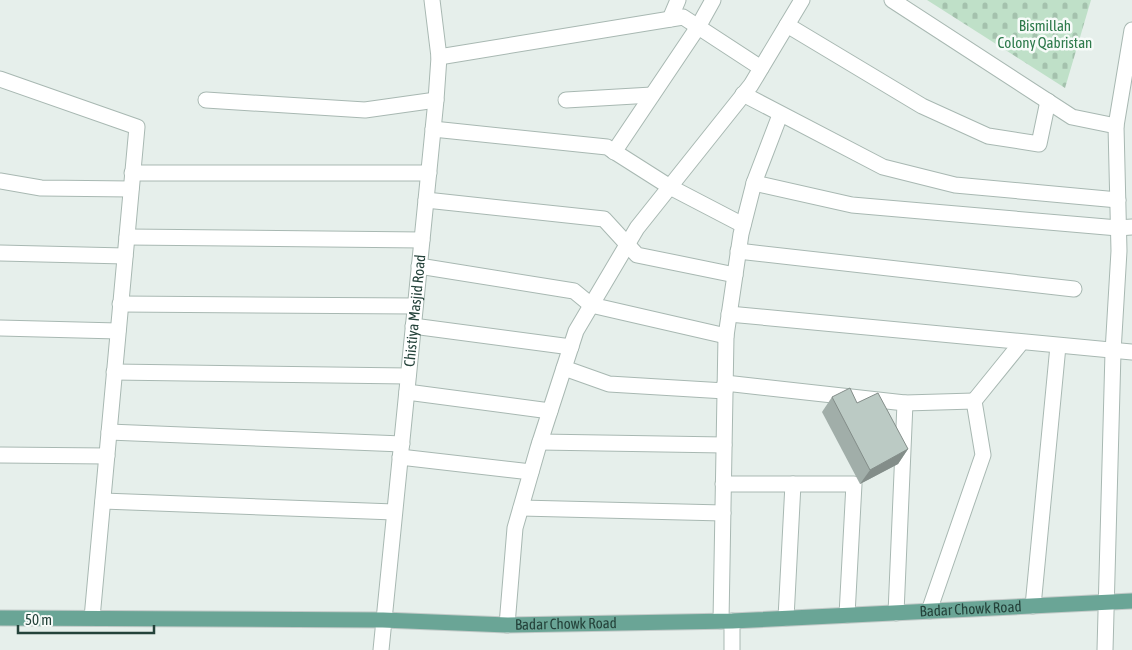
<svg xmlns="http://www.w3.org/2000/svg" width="1132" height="650" font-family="'Asap Condensed',sans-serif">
  <defs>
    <pattern id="cemetery-stones" width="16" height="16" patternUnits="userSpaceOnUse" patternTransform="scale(1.25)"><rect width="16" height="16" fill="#bfe0c8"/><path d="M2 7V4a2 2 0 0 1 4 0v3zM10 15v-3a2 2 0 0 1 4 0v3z" fill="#a4c1ad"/></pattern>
  </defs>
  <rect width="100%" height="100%" fill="#e6efeb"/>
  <!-- cemetery -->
  <path fill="url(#cemetery-stones)" d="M927 0H1091L1065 88Z"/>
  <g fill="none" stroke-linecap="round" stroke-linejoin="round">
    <!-- minor casing -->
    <g stroke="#a8b8b2" stroke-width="17">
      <g id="minor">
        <path d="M892 0 1072 117 1116 126 1119 251 1113 352 1105 650"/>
        <path d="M670 19 678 0"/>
        <path d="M787 25 922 106 988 136 1039 144 1048 101"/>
        <path d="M439 57 683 17 761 68"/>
        <path d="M0 79 137 127 92 618"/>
        <path d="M743 94 883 167 955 185 1118 200"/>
        <path d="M206 100 365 110 436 100"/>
        <path d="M566 100 652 95"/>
        <path d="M1116 126 1132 30"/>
        <path d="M433 129 607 147 670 187 743 225"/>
        <path d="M614 152 698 27 713 0"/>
        <path d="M132 173H429"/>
        <path d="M0 181 41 188 131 189"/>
        <path d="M754 183 852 205 1118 228 1132 227"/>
        <path d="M426 200 604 219 637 255 735 275"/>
        <path d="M127 237 422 240"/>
        <path d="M738 251 1074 289"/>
        <path d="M0 253 125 256"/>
        <path d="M419 266 574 291 591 305 726 336"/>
        <path d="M120 304 415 306"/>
        <path d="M729 314 1132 352"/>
        <path d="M413 326 571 347"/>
        <path d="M0 328 118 331"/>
        <path d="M564 368 609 384 725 391"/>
        <path d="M114 372 408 376"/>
        <path d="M725 383 905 403 896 613"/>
        <path d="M407 392 550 411"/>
        <path d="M905 403 974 401"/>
        <path d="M109 432 402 444"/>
        <path d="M540 442 724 445"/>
        <path d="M0 455 107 456"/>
        <path d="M400 457 531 472"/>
        <path d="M723 484H854L847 615"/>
        <path d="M103 501 394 512"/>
        <path d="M521 508 723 513"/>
        <path d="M1033 606 1058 346"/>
        <path d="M929 611 983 455 974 401 1021 343"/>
        <path d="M786 618 793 484"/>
        <path d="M721 621 726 336 741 234 754 183 780 115"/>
        <path d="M507 625 515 528 538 448 576 331 637 228 751 85 802 0"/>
        <path id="s1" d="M381 650 436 100 439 57 432 0"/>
        <path d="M732 650V621"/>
      </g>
    </g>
    <!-- major casing -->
    <g stroke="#c2cac8" stroke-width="17">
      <g id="major">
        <path id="s2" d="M0 618 383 620 507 625 732 621 1132 601"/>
      </g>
    </g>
    <!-- minor -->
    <use href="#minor" stroke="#fff" stroke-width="15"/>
    <!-- major -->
    <use href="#major" stroke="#6aa596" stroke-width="15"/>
  </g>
  <!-- wall -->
  <path fill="#a1aea9" d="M832 397 857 403 908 449 898 464 860 484 822 412Z"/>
  <!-- shaded-wall -->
  <path fill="#838d89" d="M908 449 898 464 860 484 870 470Z"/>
  <!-- building -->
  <path fill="#bbcac4" stroke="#838d89" d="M850 388 857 403 878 393 908 449 870 470 832 397Z"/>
  <g text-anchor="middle" stroke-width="5" stroke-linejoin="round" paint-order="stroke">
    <!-- park labels -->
    <g font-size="15" fill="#2d7a4b" stroke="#f7fbf9">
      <text x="1045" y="31">Bismillah<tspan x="1045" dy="17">Colony Qabristan</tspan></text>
    </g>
    <!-- street labels -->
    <g font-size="15" fill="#24423a" stroke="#f7fbf9">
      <text dy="5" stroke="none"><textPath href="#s1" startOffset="341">Chistiya Masjid Road</textPath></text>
      <text dy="5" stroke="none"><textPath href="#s2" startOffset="971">Badar Chowk Road</textPath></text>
      <text dy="5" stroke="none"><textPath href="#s2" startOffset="566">Badar Chowk Road</textPath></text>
    </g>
  </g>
  <!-- scale -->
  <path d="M18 625v8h136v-8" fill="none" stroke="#24423a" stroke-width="2.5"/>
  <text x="25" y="625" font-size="15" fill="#24423a" stroke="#f7fbf9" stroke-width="4" paint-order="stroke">50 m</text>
</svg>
